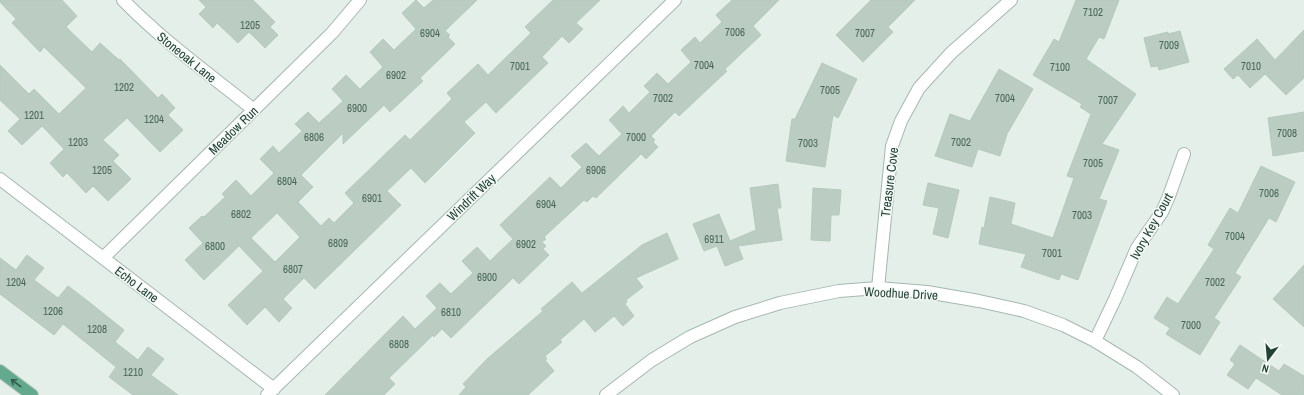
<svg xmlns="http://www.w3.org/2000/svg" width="1304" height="395" font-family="'Archivo Narrow',sans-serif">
  <rect width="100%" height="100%" fill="#e3efe8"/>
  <!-- building -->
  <path fill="#bbcdc3" stroke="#b5c9be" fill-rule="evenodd" d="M0 0H62L77 16 66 27 92 52 100 43 119 60 120 59 158 98 162 94 175 108 168 115 183 130 160 152 127 118 103 140 119 155 113 161 131 179 108 201 93 186 86 193 67 173 63 177 50 163 64 149 42 126 22 145 8 131 20 119 0 100V65L29 94 34 89 59 114 86 88 44 47 40 52 12 23 16 19 0 2Z
    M199 0H253L275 22 270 27 278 35 265 48 249 32 238 43 217 23 213 28 199 14 206 7Z
    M416 0 424 8 433 0H477L445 31 450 35 448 37 455 44 420 78 423 81 390 112 384 105 343 144V133L301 175 313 187 298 202 321 226 329 218 334 223 354 203 345 193 405 135 410 140 452 99 447 93 478 64 488 75 531 33 525 27 553 0H600L576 23 583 29 569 43 562 36 542 57 548 63 496 113 486 102 464 122 475 133 425 183 411 168 387 191 401 205 315 289 304 278 283 299 292 308 279 322 265 307 247 325 228 305 263 271 239 246 204 280 185 260 203 243 189 228 202 216 204 217 225 197 222 194 236 180 251 196 274 173 260 159 273 146 279 153 302 131 295 124 308 112 319 123 343 101 332 89 346 75 360 89 383 67 370 52 383 39 394 50 416 29 402 13ZM277 213 300 237 275 262 251 238Z
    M732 0H779L753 26 761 35 725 69 727 71 679 116 675 112 651 136 655 140 653 142 658 147 646 159 641 154 596 198 593 196 587 202 584 200 544 237 546 239 542 242 546 246 543 249 549 255 519 284 513 278 451 338 442 329 434 337 433 335 389 378 395 384 384 395H325L403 316 415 329 437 308 426 296 440 283 451 294 473 273 462 261 477 247 490 261 513 239 500 225 550 177 561 188 582 167 571 156 586 143 599 156 622 134 609 120 623 106 629 113 650 92 644 86 657 73 668 84 691 62 681 50 695 37 700 43 722 22 716 15Z
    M871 0H915L888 27 893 32 863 62 836 35Z
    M1076 0H1119L1104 39 1099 37 1086 59 1136 94 1102 144 1119 150 1099 199 1107 201 1078 280 1061 274 1059 280 1021 267 1026 254 979 244 982 227 984 228 990 197 1015 203 1011 224 1053 238 1074 178 1067 176 1091 114 1080 107 1082 104 1033 75 1054 39 1059 42Z
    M1304 30V78L1286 95 1265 74 1250 88 1238 75 1233 79 1224 69 1257 39 1275 60Z
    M1180 31 1189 62 1159 70 1158 66 1151 67 1144 38 1168 32V34Z
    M822 63 857 79 838 118 833 115 825 167 786 161 792 119H795Z
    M999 69 1033 89 1007 134 1000 156 978 149 972 167 935 156 950 114 970 121Z
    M1304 112V151L1273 156 1268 118Z
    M1261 166 1295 182 1276 222 1269 218 1235 273 1241 277 1214 318 1220 322 1200 355 1166 334 1170 328 1154 318 1167 297 1178 304 1214 249 1208 245 1230 208 1238 213Z
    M928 183 959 190 948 238 933 234 939 208 923 205Z
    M778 184 781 208H777L782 240 738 246 743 259 725 266 717 246 704 251 693 224 719 214 730 241 756 230 750 188Z
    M813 188 841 190 839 215H831L830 241 811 240Z
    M667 233 678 259 636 278 643 287 626 300 627 302 625 304 634 316 623 326 614 316 595 332 584 319 560 340 562 342 545 356 547 359 545 360 554 371 528 395H459L466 387 463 384 487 359 543 311 541 309 572 282 582 293 642 245Z
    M27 255 44 268 34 280 58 298 68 286 89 302 124 330 115 342 138 360 148 347 164 359 151 375 178 395H133L109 377 116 367 63 324 54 335 0 294V258L16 270Z
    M1304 265V327L1273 299Z
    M1240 345 1279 371 1284 364 1304 376V395H1282L1256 378 1248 389 1227 375 1235 364 1230 360Z"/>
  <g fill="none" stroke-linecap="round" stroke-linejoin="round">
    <!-- minor casing -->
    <g stroke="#a5b8af" stroke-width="14">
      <path id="minor" d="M123 0C163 41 209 74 254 110
        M0 179 274 389
        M103 258 332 33 360 0
        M878 288 892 146 901 121 919 88 951 53 1011 0
        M1095 341 1115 299 1137 248 1162 212 1169 196 1184 154
        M267 395 675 0
        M606 395 652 360 690 337 735 317 780 303 839 291 878 288 927 292 979 301 1024 311 1063 325 1095 341 1137 367 1173 395"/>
    </g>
    <!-- major casing -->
    <g stroke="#c1cac6" stroke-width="14">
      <path id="major" d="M0 371 32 395"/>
    </g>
    <!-- minor -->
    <use href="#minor" stroke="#fff" stroke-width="12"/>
    <!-- major -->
    <use href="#major" stroke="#63a98d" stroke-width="12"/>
  </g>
  <!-- one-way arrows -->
  <defs><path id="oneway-shaft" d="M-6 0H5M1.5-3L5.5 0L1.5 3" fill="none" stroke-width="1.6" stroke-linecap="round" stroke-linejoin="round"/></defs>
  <use stroke="#325c4b" href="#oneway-shaft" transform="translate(16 383) rotate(-143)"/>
  <g text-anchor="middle" stroke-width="3" stroke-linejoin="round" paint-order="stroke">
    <!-- number labels -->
    <g font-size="11" fill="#486558">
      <text x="1093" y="16">7102</text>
      <text x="250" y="29">1205</text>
      <text x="735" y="36">7006</text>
      <text x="430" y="37">6904</text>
      <text x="865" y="37">7007</text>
      <text x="1169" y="49">7009</text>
      <text x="704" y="69">7004</text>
      <text x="520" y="70">7001</text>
      <text x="1251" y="70">7010</text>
      <text x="1060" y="71">7100</text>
      <text x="396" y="79">6902</text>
      <text x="124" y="91">1202</text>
      <text x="830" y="94">7005</text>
      <text x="663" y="102">7002</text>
      <text x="1005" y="102">7004</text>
      <text x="1108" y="104">7007</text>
      <text x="357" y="112">6900</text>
      <text x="34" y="119">1201</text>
      <text x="154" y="123">1204</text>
      <text x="1287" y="137">7008</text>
      <text x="314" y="141">6806</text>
      <text x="636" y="141">7000</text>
      <text x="78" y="146">1203</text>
      <text x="961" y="146">7002</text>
      <text x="808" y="147">7003</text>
      <text x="1093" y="167">7005</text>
      <text x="102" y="174">1205</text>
      <text x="596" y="174">6906</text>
      <text x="287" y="185">6804</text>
      <text x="1269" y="197">7006</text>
      <text x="372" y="202">6901</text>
      <text x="546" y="208">6904</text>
      <text x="241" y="218">6802</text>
      <text x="1082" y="219">7003</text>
      <text x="1235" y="240">7004</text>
      <text x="714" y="243">6911</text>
      <text x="338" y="247">6809</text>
      <text x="526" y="248">6902</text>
      <text x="215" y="250">6800</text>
      <text x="1052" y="257">7001</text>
      <text x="293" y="273">6807</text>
      <text x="487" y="281">6900</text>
      <text x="16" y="286">1204</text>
      <text x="1215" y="286">7002</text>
      <text x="53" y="315">1206</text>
      <text x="451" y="316">6810</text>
      <text x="1191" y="329">7000</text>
      <text x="97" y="333">1208</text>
      <text x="399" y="348">6808</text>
      <text x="133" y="376">1210</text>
    </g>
    <!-- street labels -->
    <g font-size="13" fill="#214235" stroke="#f5faf7">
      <text transform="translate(187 57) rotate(39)" y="5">Stoneoak Lane</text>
      <text transform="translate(233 130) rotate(-44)" y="5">Meadow Run</text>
      <text transform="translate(889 182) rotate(-83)" y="5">Treasure Cove</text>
      <text transform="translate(471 197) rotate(-44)" y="5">Windrift Way</text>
      <text transform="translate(1151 226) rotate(-61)" y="5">Ivory Key Court</text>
      <text transform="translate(137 284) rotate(37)" y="5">Echo Lane</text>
      <text transform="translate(901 293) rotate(3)" y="5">Woodhue Drive</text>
    </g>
  </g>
  <!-- north arrow -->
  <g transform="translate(1268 359) rotate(196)" stroke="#f5faf7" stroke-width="3" paint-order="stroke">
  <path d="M0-3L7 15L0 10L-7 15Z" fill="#214235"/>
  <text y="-6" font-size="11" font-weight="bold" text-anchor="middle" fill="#214235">N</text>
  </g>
</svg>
